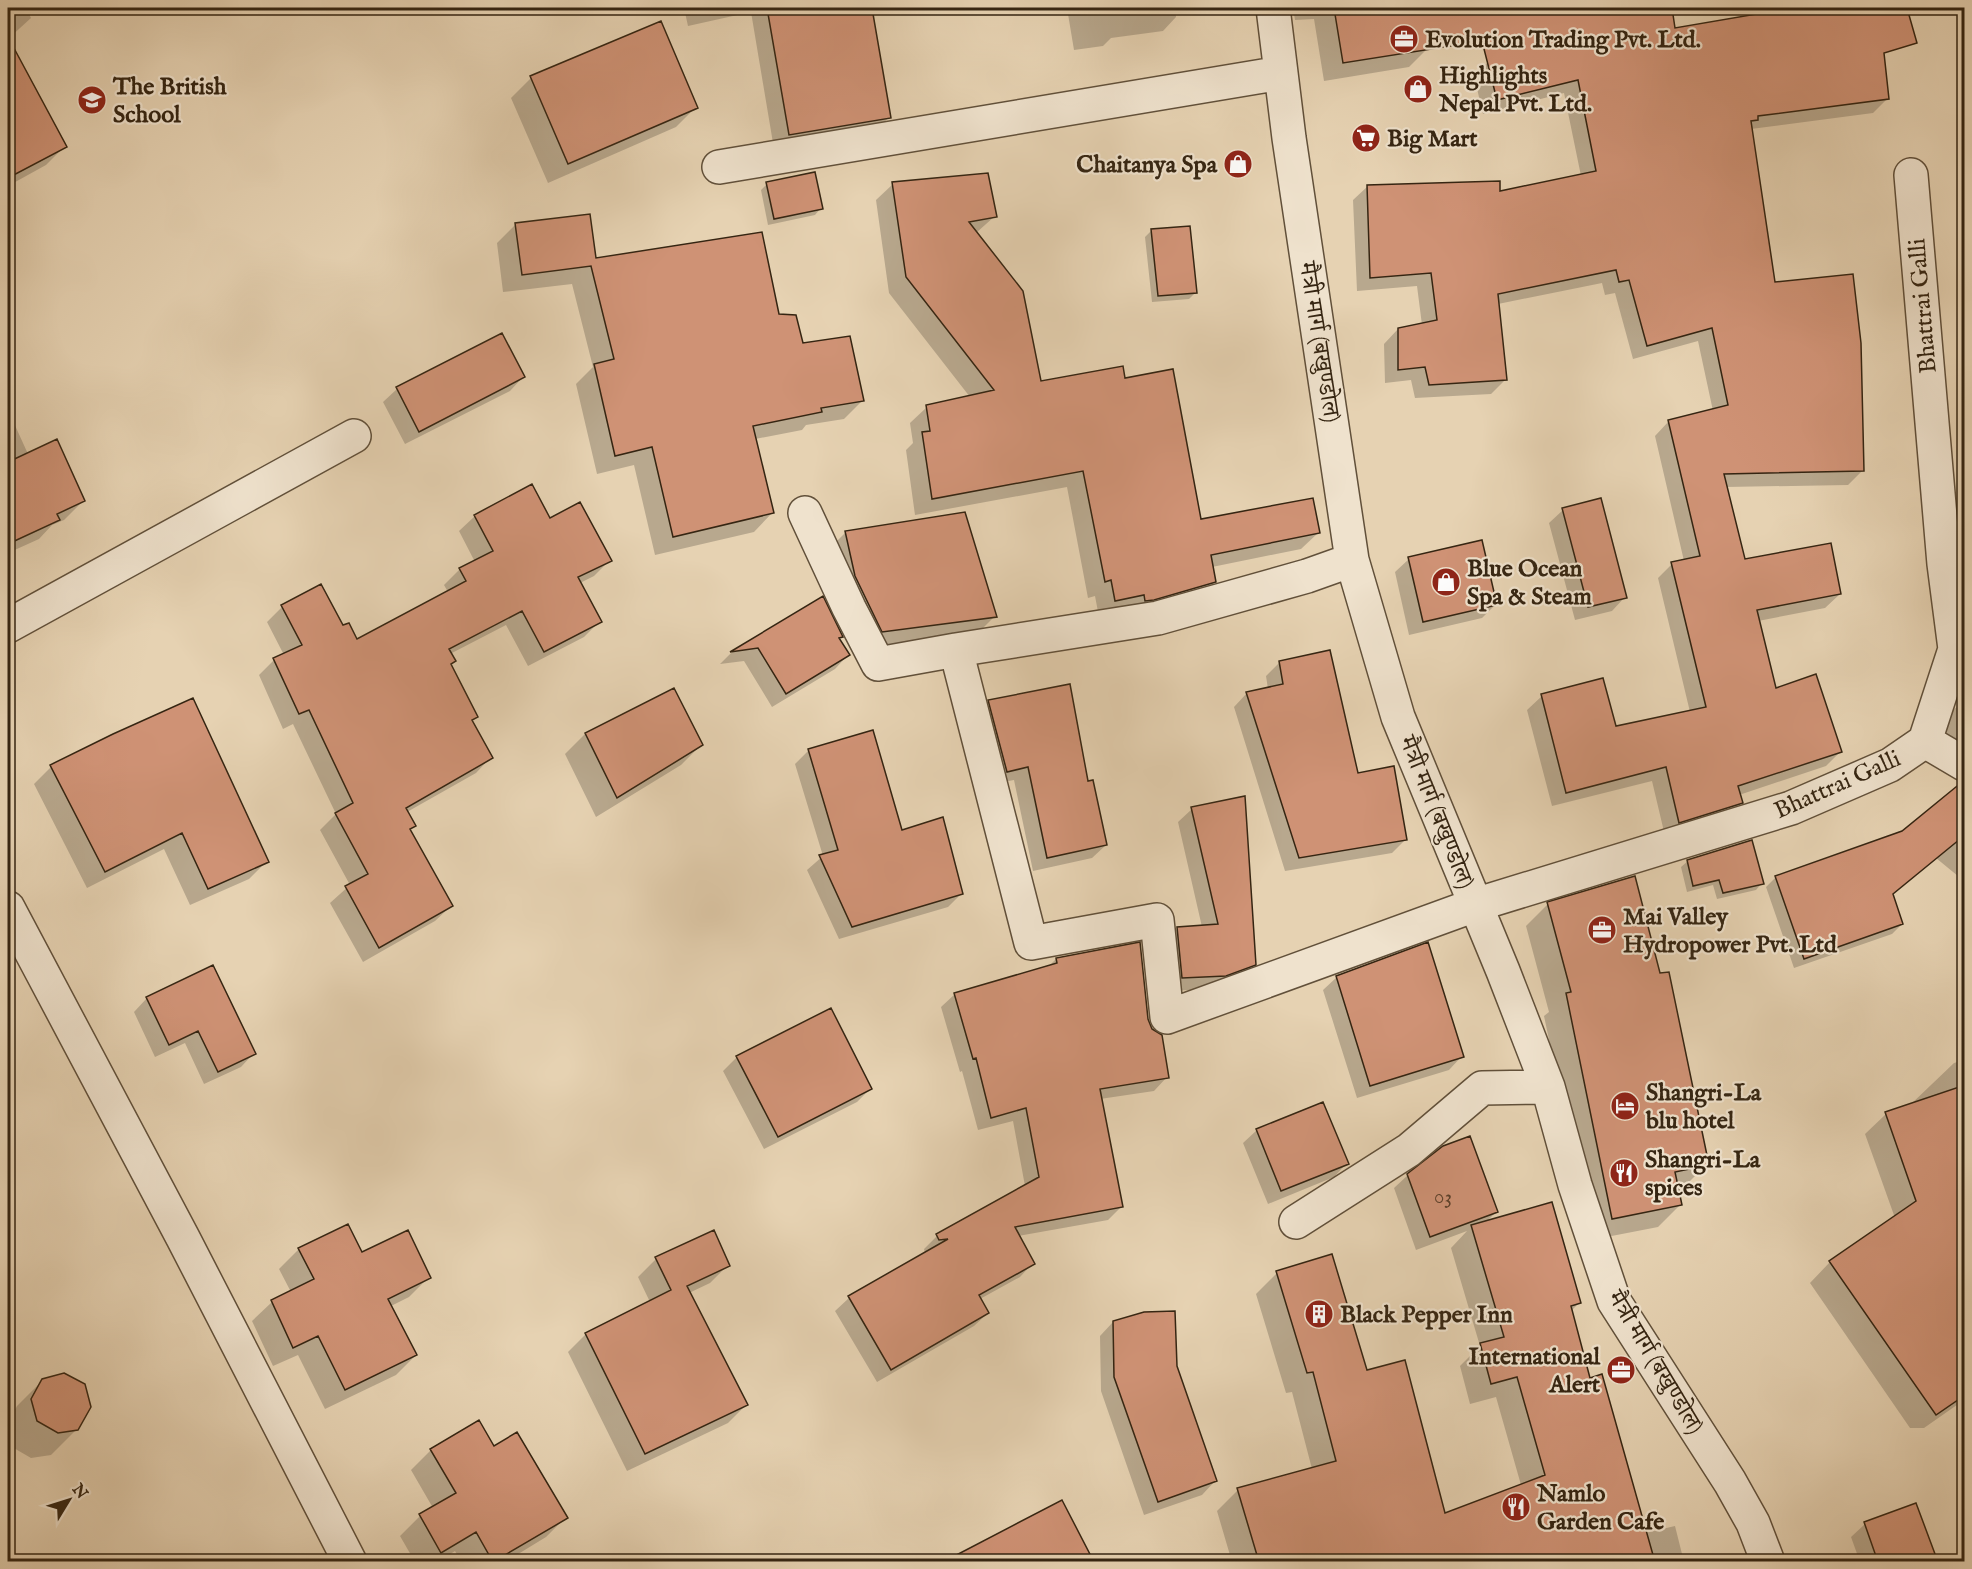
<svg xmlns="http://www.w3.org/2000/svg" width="1972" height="1569" font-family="'IM FELL English','Noto Serif Devanagari',serif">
  <rect width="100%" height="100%" fill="#e6d2b2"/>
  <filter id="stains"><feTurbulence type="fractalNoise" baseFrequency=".00333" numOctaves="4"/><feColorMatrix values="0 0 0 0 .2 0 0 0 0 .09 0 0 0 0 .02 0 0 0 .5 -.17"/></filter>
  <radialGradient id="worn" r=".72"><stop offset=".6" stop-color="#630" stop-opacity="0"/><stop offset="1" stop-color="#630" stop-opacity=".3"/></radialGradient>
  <!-- shadow -->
  <path fill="#0003" d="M8 8H26L31 18 8 39Z
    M684 8H871L889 117 875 132 774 149 751 12 688 26Z
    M1067 8H1175L1176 17 1163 31 1111 38 1103 46 1074 50Z
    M1293 8H1530L1426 38 1428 48 1409 67 1324 81 1314 19 1295 20Z
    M1770 8H1853L1776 17Z
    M8 40 65 146 46 165 8 186Z
    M1488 62 1887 99 1873 113 1751 129 1774 284 1863 470 1848 485 1726 487 1744 561 1840 594 1825 608 1758 621 1775 689 1840 752 1826 766 1739 795 1741 803 1727 817 1665 836 1652 781 1552 806 1527 710 1542 696 1615 728 1690 712 1658 578 1672 564 1684 561 1655 436 1669 421 1713 411 1698 341 1633 359 1615 293 1605 295 1602 283 1498 304 1506 379 1491 394 1415 398 1411 380 1385 383 1384 344 1398 329 1422 325 1417 286 1357 291 1353 200 1368 186 1499 192 1581 176 1564 93 1483 114 1474 76Z
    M1964 63V174L1958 69Z
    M531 78 696 107 676 127 548 183 511 98Z
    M767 184 821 208 815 215 768 225 761 190Z
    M893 184 995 216 976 233 1039 383 1124 380 1200 521 1318 533 1301 549 1212 567 1215 582 1198 598 1099 617 1095 596 1088 598 1067 487 915 515 906 450 913 443 910 423 927 407 970 397 889 293 876 200Z
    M515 225 595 260 778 316 802 344 862 401 844 419 806 425 802 430 755 439 772 513 754 532 655 555 634 465 597 474 576 384 593 367 572 284 503 292 497 243Z
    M1151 231 1196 292 1189 299 1152 302 1145 237Z
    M502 335 523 377 510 391 405 444 383 402 397 389Z
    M8 410 28 454 83 501 64 520 52 525 39 539 8 553Z
    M1563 510 1625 597 1612 611 1575 620 1549 523Z
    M475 516 550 520 610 560 594 576 580 583 600 621 584 637 528 666 506 625 450 654V665L477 717 471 722 491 757 476 773 407 812 415 825 409 831 451 906 435 921 363 962 330 903 350 885 320 830 336 814 293 724 283 729 259 675 274 660 284 655 267 622 282 607 343 627 356 641 448 592 444 585 460 569 475 562 459 531Z
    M1964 520V562L1949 564 1946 535 1960 521Z
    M846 532 995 616 975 636 862 651 826 552Z
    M1409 559 1495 605 1482 618 1409 635 1395 572Z
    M822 598 841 637 838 639 848 655 835 669 772 707 744 661 720 664 731 653Z
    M1329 652 1357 774 1405 840 1392 853 1285 871 1234 707 1247 693 1268 689 1266 676 1279 663Z
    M674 690 701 745 681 765 596 817 565 754 585 734Z
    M1964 699V759L1938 743 1947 717Z
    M989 702 1087 782 1106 845 1092 858 1033 871 1014 780 993 784 975 715Z
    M809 750 901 832 962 893 948 907 839 939 807 870 823 856 795 764Z
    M51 767 267 861 249 879 190 905 164 849 87 888 34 784Z
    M1964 783V881L1936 858 1891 895 1902 924 1892 934 1794 968 1766 887 1776 877 1903 832Z
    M1192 809 1254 964 1240 978 1211 989 1169 991 1164 942 1177 929 1202 927 1178 822Z
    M1688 861 1762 883 1756 890 1717 899 1713 885 1687 892 1681 867Z
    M1548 904 1707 1164 1685 1186 1677 1188 1680 1205 1658 1227 1591 1240 1544 1016 1549 1012 1526 926Z
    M1056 959 1147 1019 1167 1077 1154 1091 1100 1099 1121 1207 1108 1220 1018 1236 1033 1263 1020 1277 980 1299 988 1313 974 1326 877 1382 835 1311 849 1298 925 1253 924 1249 937 1236 1025 1186 1013 1121 978 1130 962 1071 960 1072 941 1007 955 994 1048 967Z
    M1337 977 1462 1056 1449 1070 1357 1098 1323 990Z
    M147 998 254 1053 241 1067 204 1084 185 1043 155 1057 134 1012Z
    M737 1057 870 1089 857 1102 764 1149 723 1071Z
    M1964 1060V1400L1924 1428H1910L1810 1283 1830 1262 1895 1218 1865 1134 1886 1114 1909 1106 1954 1063Z
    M1257 1130 1347 1163 1334 1177 1268 1204 1243 1143Z
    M1408 1175 1496 1212 1486 1222 1580 1302 1571 1311 1589 1380 1645 1533 1675 1526 1684 1562H1232L1217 1511 1238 1490 1312 1469 1292 1392 1286 1393 1256 1294 1277 1273 1366 1372 1444 1515 1521 1485 1496 1397 1470 1404 1460 1366 1480 1346 1451 1248 1467 1231 1416 1250 1394 1188Z
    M713 1232 728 1265 710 1283 689 1293 746 1405 728 1423 627 1471 568 1352 586 1334 650 1302 638 1277 656 1259Z
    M299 1249 361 1254 429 1277 409 1297 391 1306 416 1355 396 1375 325 1409 298 1355 273 1366 252 1321 272 1302 291 1292 279 1269Z
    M1113 1322 1175 1366 1215 1481 1202 1495 1144 1515 1101 1391 1100 1336Z
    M43 1380 77 1429 51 1455 31 1458 12 1447 8 1423 17 1406Z
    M493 1448 566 1517 546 1537 505 1562H461L455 1551 438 1562H415L400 1536 420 1516 433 1508 411 1470 431 1450Z
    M1865 1524 1936 1562H1860L1851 1537Z"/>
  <!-- building -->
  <path fill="#cf9275" stroke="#352512" stroke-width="1.5" d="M767 8H872L891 118 789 135Z
    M1334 8H1672L1675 28 1792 8H1907L1917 43 1884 53 1889 99 1758 116V120L1751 121 1775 282 1853 274 1861 343 1864 471 1724 474 1745 559 1831 543 1841 594 1757 610 1776 688 1816 674 1842 752 1738 786 1743 803 1679 823 1666 767 1566 793 1541 694 1603 678 1616 726 1706 707 1671 562 1700 556 1668 420 1728 405 1712 328 1647 346 1629 280 1619 282 1616 270 1498 294 1507 380 1429 385 1425 367 1398 370V328L1437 320 1431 273 1370 278 1367 185 1500 181V191L1596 171 1578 80 1497 100 1482 41 1343 63Z
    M661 21 698 108 568 164 530 76Z
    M8 37 67 147 8 178Z
    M815 172 823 209 774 219 766 182Z
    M988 173 997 217 969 222 1023 291 1041 381 1123 366 1125 378 1173 369 1201 519 1313 498 1320 533 1211 555 1216 582 1154 600 1145 601 1144 595 1115 601 1111 580 1105 582 1083 471 932 499 922 432 930 431 926 405 994 390 906 277 892 182Z
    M590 214 596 258 762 232 779 314 796 315 803 343 850 336 864 401 821 408 822 412 753 426 774 513 673 537 652 447 615 456 594 364 614 359 591 266 522 275 515 223Z
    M1190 226 1197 293 1158 296 1151 229Z
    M502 333 525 377 419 432 396 387Z
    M57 439 85 501 57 514 60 520 8 544V462Z
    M532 484 550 518 580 502 612 561 578 577 602 622 544 652 522 611 449 649 456 661 451 664 478 717 472 720 493 758 406 808 416 826 410 829 453 906 379 948 345 886 368 874 335 813 353 803 309 710 299 714 273 658 302 645 281 605 321 584 343 625 349 623 357 639 466 581 459 568 493 551 474 515Z
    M1601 498 1627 598 1588 607 1562 508Z
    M965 512 997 617 882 632 855 576 845 531Z
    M1482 540 1497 605 1423 622 1408 557Z
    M823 596 843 637 839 638 850 655 786 694 758 648 730 652Z
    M1330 650 1358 773 1394 766 1407 840 1299 858 1246 692 1283 684 1279 661Z
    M1070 684 1088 781 1093 780 1107 845 1047 858 1028 767 1007 772 988 700Z
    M674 688 703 745 617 798 585 733Z
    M193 698 269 862 208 889 182 833 105 872 50 765 113 734Z
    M873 730 902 830 943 817 963 894 852 927 819 855 838 850 808 749Z
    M1962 782 1965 783V835L1893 894 1903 924 1804 959 1775 876 1902 831Z
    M1245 796 1256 965 1226 976 1182 978 1177 927 1218 924 1191 807Z
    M1752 840 1764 884 1723 893 1719 880 1693 886 1687 860Z
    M1635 876 1660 973 1669 972 1709 1165 1675 1172 1682 1205 1612 1219 1566 993 1571 992 1547 902Z
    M1140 942 1148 1019 1152 1029 1162 1035 1169 1078 1100 1089 1123 1207 1015 1227 1035 1264 979 1295 989 1313 891 1370 848 1296 948 1239 939 1240 936 1234 1039 1177 1026 1108 991 1118 976 1058 973 1059 954 993 1057 963 1056 958Z
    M1428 942 1464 1057 1370 1086 1336 976Z
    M213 965 256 1054 218 1072 198 1031 169 1045 146 997Z
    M831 1008 872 1089 778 1137 736 1056Z
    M1965 1085V1395L1936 1415 1829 1261 1916 1201 1885 1112Z
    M1323 1102 1349 1164 1281 1191 1256 1129Z
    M1470 1136 1498 1212 1430 1237 1407 1174 1443 1146Z
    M1552 1202 1581 1303 1571 1306 1590 1378 1602 1374 1655 1562H1259L1237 1488 1336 1461 1313 1372 1307 1373 1276 1271 1332 1254 1367 1370 1405 1360 1445 1513 1545 1475 1517 1377 1491 1384 1480 1343 1504 1337 1471 1225Z
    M348 1224 362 1252 408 1230 431 1278 388 1299 417 1355 345 1390 318 1336 293 1348 271 1300 314 1279 298 1248Z
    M714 1230 730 1266 687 1286 748 1405 645 1454 585 1333 671 1290 655 1257Z
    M1175 1311 1177 1366 1217 1481 1158 1502 1114 1377 1113 1321 1144 1312Z
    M64 1373 85 1384 91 1407 78 1430 58 1433 37 1421 31 1399 42 1379Z
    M479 1420 494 1446 517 1432 568 1518 493 1562 476 1532 441 1553 419 1514 456 1493 430 1449Z
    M1062 1500 1094 1562H943Z
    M1916 1503 1938 1562H1878L1864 1522Z"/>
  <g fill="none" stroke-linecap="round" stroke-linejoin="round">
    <!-- minor casing -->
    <g stroke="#61503a" stroke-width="36">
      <path id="minor" d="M1273 8 1289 138 1352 560 1398 717 1503 971 1548 1087 1575 1185 1614 1301 1730 1482 1753 1523 1768 1562
        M719 167 1281 73
        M805 513 849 608 878 664 956 650 1031 943 1157 920 1167 1017 1475 905 1791 808 1890 765 1925 741 1955 649 1944 564 1911 175
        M8 626 354 436
        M956 650 1158 618 1307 576 1352 560
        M1925 741 1964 764
        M8 908 183 1238 350 1562
        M1296 1222 1409 1150 1482 1088 1548 1087"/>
    </g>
    <!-- minor -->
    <use href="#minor" stroke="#efe2cd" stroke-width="33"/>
  </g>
  <!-- icons -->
  <defs>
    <g id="office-disc" transform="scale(1.5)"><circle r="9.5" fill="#8f2418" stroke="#efe2cd"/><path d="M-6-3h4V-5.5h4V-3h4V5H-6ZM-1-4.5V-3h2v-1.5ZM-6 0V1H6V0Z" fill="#fff"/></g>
    <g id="shop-disc" transform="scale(1.5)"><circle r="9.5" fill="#8f2418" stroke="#efe2cd"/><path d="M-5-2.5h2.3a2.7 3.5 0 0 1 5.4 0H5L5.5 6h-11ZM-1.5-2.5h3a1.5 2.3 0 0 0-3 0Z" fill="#fff"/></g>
    <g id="school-disc" transform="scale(1.5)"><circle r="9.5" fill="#8f2418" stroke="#efe2cd"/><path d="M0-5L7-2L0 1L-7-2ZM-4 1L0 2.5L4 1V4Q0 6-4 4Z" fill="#fff"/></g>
    <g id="supermarket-disc" transform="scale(1.5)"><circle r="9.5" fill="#8f2418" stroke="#efe2cd"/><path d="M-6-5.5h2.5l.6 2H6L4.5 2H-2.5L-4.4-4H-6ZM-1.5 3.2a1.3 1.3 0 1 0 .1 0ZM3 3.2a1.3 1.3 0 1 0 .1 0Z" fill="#fff"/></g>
    <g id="hotel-disc" transform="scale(1.5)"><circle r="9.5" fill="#8f2418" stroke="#efe2cd"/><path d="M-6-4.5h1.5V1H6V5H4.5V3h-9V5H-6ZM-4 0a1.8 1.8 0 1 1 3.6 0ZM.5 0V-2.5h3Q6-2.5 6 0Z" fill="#fff"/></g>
    <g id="restaurant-disc" transform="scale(1.5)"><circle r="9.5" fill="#8f2418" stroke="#efe2cd"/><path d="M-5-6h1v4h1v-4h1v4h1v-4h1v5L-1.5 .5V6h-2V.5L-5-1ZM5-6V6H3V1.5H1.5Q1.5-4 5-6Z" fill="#fff"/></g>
    <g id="building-disc" transform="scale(1.5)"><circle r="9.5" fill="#8f2418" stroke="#efe2cd"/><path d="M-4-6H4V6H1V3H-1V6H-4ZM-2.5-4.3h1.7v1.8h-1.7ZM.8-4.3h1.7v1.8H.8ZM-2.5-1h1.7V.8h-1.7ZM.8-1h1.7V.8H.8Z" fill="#fff"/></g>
  </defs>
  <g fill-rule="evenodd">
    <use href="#office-disc" x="1404" y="39"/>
    <use href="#shop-disc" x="1418" y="89"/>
    <use href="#school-disc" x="92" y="100"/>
    <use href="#supermarket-disc" x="1366" y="138"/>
    <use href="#shop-disc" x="1238" y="164"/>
    <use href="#shop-disc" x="1446" y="582"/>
    <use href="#office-disc" x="1602" y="930"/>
    <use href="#hotel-disc" x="1625" y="1106"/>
    <use href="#restaurant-disc" x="1624" y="1173"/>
    <use href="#building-disc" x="1319" y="1314"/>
    <use href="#office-disc" x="1621" y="1370"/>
    <use href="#restaurant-disc" x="1516" y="1507"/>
  </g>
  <g text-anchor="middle" stroke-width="4.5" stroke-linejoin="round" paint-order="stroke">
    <!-- number labels -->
    <g font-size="21" fill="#5c402b">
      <text x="1443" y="1203">03</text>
    </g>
    <!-- poi labels -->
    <g font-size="24" font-weight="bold" fill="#352512" stroke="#efe2cd" text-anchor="start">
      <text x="1425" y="47">Evolution Trading Pvt. Ltd.</text>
      <text x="1439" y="83">Highlights<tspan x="1439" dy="28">Nepal Pvt. Ltd.</tspan></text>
      <text x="113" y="94">The British<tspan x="113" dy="28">School</tspan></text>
      <text x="1387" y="146">Big Mart</text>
      <text x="1217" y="172" text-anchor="end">Chaitanya Spa</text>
      <text x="1467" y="576">Blue Ocean<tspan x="1467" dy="28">Spa &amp; Steam</tspan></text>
      <text x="1623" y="924">Mai Valley<tspan x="1623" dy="28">Hydropower Pvt. Ltd</tspan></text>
      <text x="1646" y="1100">Shangri-La<tspan x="1646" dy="28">blu hotel</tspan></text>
      <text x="1645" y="1167">Shangri-La<tspan x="1645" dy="28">spices</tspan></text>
      <text x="1340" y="1322">Black Pepper Inn</text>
      <text x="1600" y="1364" text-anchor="end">International<tspan x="1600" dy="28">Alert</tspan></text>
      <text x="1537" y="1501">Namlo<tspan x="1537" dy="28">Garden Cafe</tspan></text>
    </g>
    <!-- street labels -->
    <g font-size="24" fill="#352512" stroke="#efe2cd">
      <text transform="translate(1922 306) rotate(-95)" y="8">Bhattrai Galli</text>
      <text transform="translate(1320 342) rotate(81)" y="8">मैत्री मार्ग (बखुण्डोल)</text>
      <text transform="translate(1837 784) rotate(-24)" y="8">Bhattrai Galli</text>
      <text transform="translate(1437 812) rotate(68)" y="8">मैत्री मार्ग (बखुण्डोल)</text>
      <text transform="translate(1656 1362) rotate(59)" y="8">मैत्री मार्ग (बखुण्डोल)</text>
    </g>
  </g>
  <!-- margin -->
  <rect width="1972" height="1569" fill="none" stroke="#e6d2b2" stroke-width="30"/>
  <rect x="9" y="9" width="1954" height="1551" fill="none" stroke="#352512" stroke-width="3"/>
  <rect x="15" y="15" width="1942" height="1539" fill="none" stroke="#352512" stroke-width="1.5"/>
  <!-- north arrow -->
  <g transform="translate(69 1500) rotate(52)" stroke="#efe2cd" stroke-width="4.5" paint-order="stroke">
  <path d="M0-4.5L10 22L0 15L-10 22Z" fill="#352512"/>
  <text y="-9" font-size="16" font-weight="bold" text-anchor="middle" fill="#352512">N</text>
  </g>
  <rect width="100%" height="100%" filter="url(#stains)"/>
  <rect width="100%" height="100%" fill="url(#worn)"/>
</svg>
